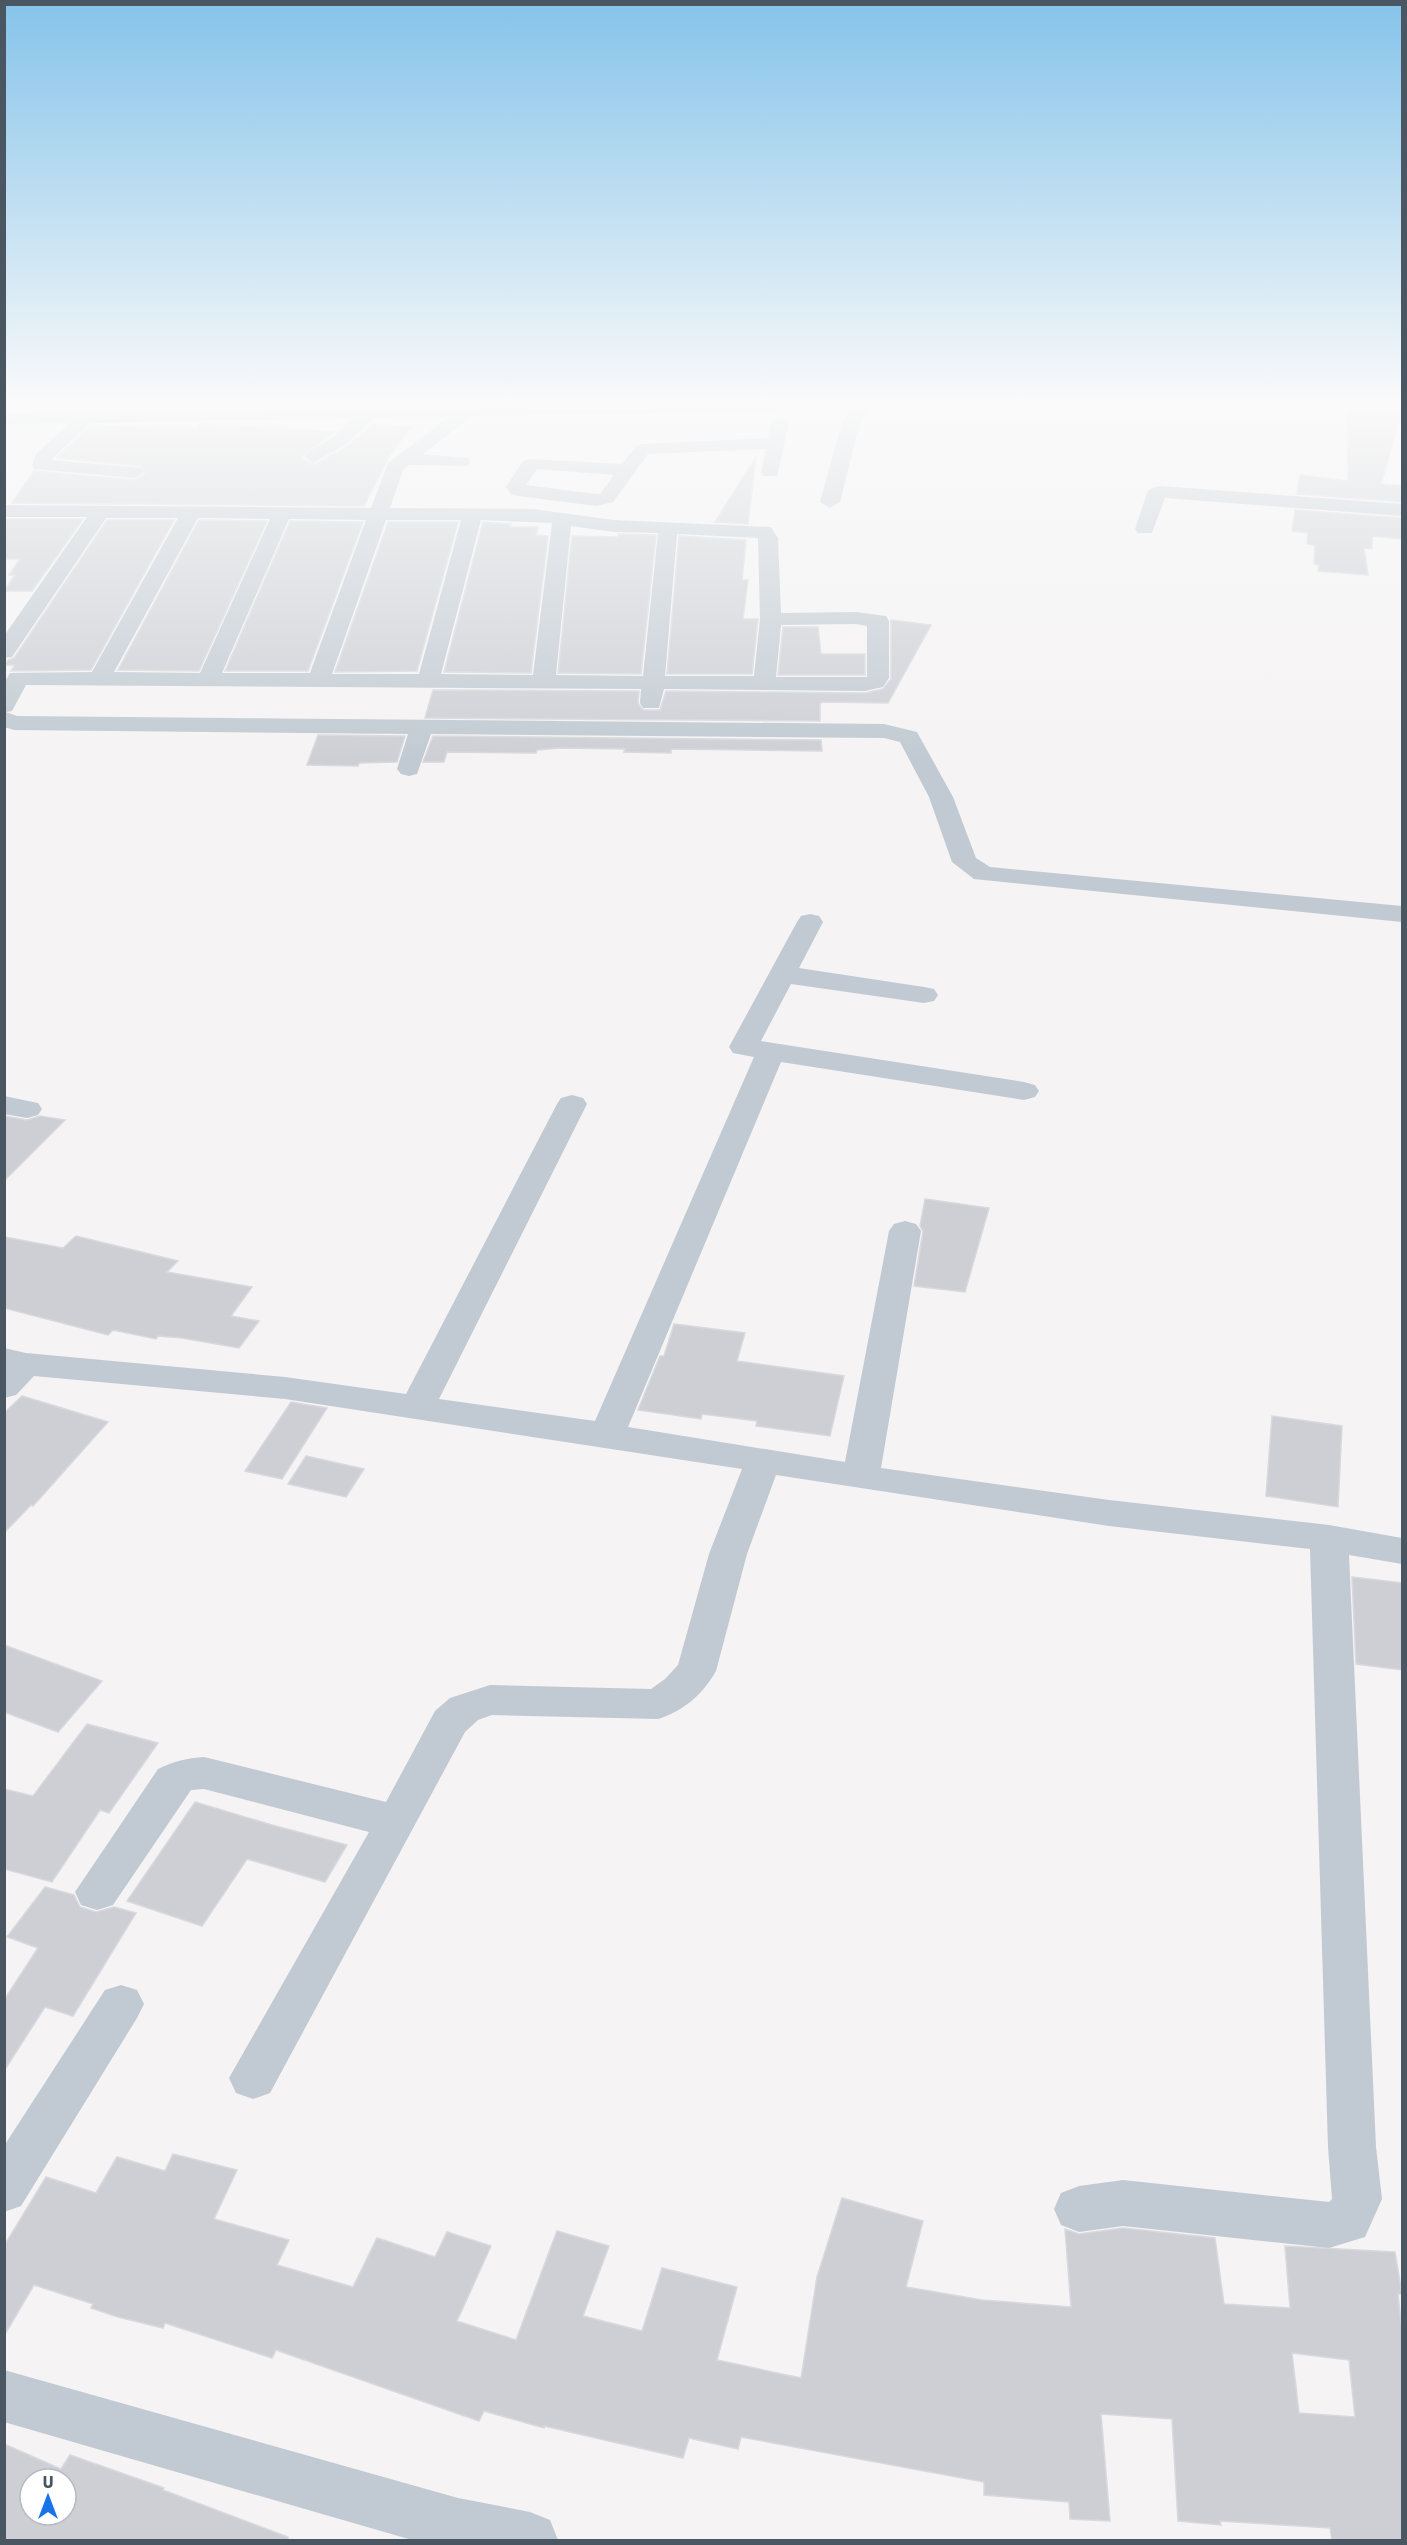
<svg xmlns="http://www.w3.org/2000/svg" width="1407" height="2545" font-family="Jost,sans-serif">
  <rect width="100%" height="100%" fill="#f5f3f3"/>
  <!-- building -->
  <path fill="#cdcfd5" stroke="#d7d9de" stroke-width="1.5" fill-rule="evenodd" d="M1347 410 1402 413 1381 484 1402 486V502L1297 494 1300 475 1348 481Z
    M200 423 335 432 302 456 303 459 314 465 346 447 373 424 412 427 390 455 364 506 12 503 34 471 135 480 145 474 142 466 56 458 91 425 196 429Z
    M756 457 748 524 715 522Z
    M1295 510 1402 518V539L1372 536V549L1364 548 1368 575 1318 571 1319 565 1314 564 1315 545 1307 544 1308 533 1292 531Z
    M4 519H83L32 591H4L15 575H9L20 559H4Z
    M107 520H174L91 670 11 671 15 665H5L8 660 14 658Z
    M199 520 267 521 199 671 118 670Z
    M290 521 363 522 308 671H225Z
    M388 522H458L417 671 335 672Z
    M483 522 511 524 510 527H538L536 535 548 536 531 673 444 672Z
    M618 534 656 535 641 674 558 673 572 536 618 537Z
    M679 536 746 540 742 580H748L743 619H758L752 674H667Z
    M891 620 931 625 888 703 822 702 820 704V721L425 718 433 690 639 691 638 703 643 710H660L666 691 865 693 883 689 891 679Z
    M783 627H818L821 654H865V675H778Z
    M318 735 405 736 397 762 359 763 358 766 307 765Z
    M433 736 821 740 822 751 671 749V753L624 752 625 749 560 748 537 750 536 753 447 752 444 762H423Z
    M4 1116 27 1120 40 1116 65 1120 4 1181Z
    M925 1199 989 1208 965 1292 914 1286 923 1231 920 1226Z
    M76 1236 178 1261 167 1272 252 1287 231 1316 259 1321 239 1348 182 1338 158 1336 156 1339 113 1330 108 1335 4 1308V1237L63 1248Z
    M674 1324 745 1333 737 1361 844 1376 830 1436 756 1426 757 1421 702 1414 701 1419 638 1410 660 1356H664Z
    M22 1396 108 1422 33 1506 31 1505 4 1533V1413Z
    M291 1402 327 1408 282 1479 245 1471Z
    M1272 1416 1342 1426 1338 1507 1266 1496Z
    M306 1456 364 1469 346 1497 288 1484Z
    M1352 1577 1402 1583V1670L1356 1664Z
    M4 1645 102 1681 58 1732 4 1712Z
    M87 1724 158 1743 109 1813 100 1810 52 1882 4 1869V1789L33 1796Z
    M195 1802 272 1825 347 1845 325 1882 247 1859 202 1926 127 1901Z
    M45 1887 74 1895 80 1907 96 1912 114 1907 136 1913 73 2016 45 2007 4 2071V2000L38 1948 7 1937Z
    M173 2154 237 2170 214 2219 289 2240 277 2265 353 2287 377 2238 435 2257 447 2232 491 2246 457 2321 516 2340 557 2231 609 2246 583 2316 642 2331 662 2268 737 2287 717 2360 801 2378 817 2277 842 2198 923 2221 906 2287 982 2300 1071 2307 1065 2229 1079 2234 1123 2228 1215 2238 1224 2304 1290 2308 1285 2246 1395 2252 1402 2294H1398L1402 2331V2541H1332L1330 2528 1220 2521 1221 2525 1178 2521 1172 2419 1101 2414 1110 2521 1070 2519 1069 2502 984 2495V2482L741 2437 738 2449 689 2438 683 2458 544 2426V2428L484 2411 479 2421 276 2350 272 2358 165 2323 163 2328 118 2317 91 2308 93 2304 34 2285 4 2336V2246L46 2177 96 2193 117 2157 165 2171ZM1292 2353 1349 2360 1355 2417 1299 2413Z
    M4 2444 61 2469 70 2455 164 2488 163 2490 288 2537V2541H4ZM30 2479H66V2515H30Z"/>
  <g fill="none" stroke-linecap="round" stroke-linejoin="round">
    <!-- street -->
    <path fill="#c1cad2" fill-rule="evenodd" d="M541 405H839L837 409 831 410 472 416 423 454 468 458 470 462 468 466 409 465 403 470 390 508 533 509 614 520 771 527 778 538 781 613 856 612 886 616 889 621V678L883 687 865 691 664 689 659 708H643L640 703 641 689 26 685 12 711 6 712 17 716 884 724 917 732 953 797 976 858 990 867 1402 906V922L974 879 952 862 929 797 900 742 884 738 431 734 417 774 409 776 401 774 397 769 408 734 14 730 4 727V683L10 673 92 672 178 518H106L12 657 4 658V636L87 517H4V505L371 508 388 463 449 417 374 418 345 445 313 463 304 457 307 453 333 437 353 418 90 423 51 460 142 468 144 472 135 478 34 469 32 465 36 454 69 423 4 424V414ZM198 518 270 519 200 673 114 672ZM289 519 366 520 310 673H222ZM386 520H461L419 674H332ZM481 520 552 523 533 675 441 674ZM571 526 614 532 658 533 643 676 556 675ZM677 534 758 538 760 619 754 676H665ZM856 624 867 626V677H776L781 625Z
      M852 405H869L859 426 840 502 830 508 820 502 841 426Z
      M780 417 789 422 777 476H763L761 472 766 449 648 454 613 502 596 506 518 496 511 494 506 487 523 461 528 459 622 464 637 445 643 444 768 438 771 422ZM537 469 614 475 600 494H596L526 485Z
      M1160 486 1402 504V516L1165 498 1152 533H1138L1135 529 1147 493 1150 489Z
      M810 914 819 916 823 922 799 968 924 987 934 989 938 995 934 1001 924 1003 791 984 761 1041 1024 1082 1035 1085 1039 1091 1035 1097 1024 1100 781 1062 628 1427 845 1462 889 1231 894 1224 905 1221 916 1224 921 1231 881 1468 1109 1500 1329 1525 1402 1538V1564L1349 1555 1376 2147 1382 2199 1365 2237 1329 2248 1123 2226 1079 2232 1061 2225 1054 2209 1061 2193 1079 2186 1123 2180 1329 2202 1332 2199 1328 2147 1310 1549 1109 1526 776 1475 747 1554 716 1671C703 1694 684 1711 658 1719L492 1715 478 1720 465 1732 270 2093 253 2099 236 2093 229 2078 369 1832 204 1789 191 1790 113 1905 97 1910 81 1905 75 1892 158 1769C174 1761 187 1758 204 1757L386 1802 435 1711 450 1698 490 1685 651 1689 665 1679 678 1665 709 1554 742 1469 285 1399 34 1376 16 1395 4 1398V1348L26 1353 285 1377 406 1394 557 1104 561 1098 572 1095 583 1098 587 1104 439 1399 595 1421 754 1057 733 1053 729 1047 797 922 801 916Z
      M4 1096 38 1103 42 1109 38 1115 27 1118 4 1114Z
      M121 1985 137 1990 144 2004 137 2018 21 2206 4 2212V2146L105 1990Z
      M4 2370 458 2498 530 2512 550 2520 558 2540H412L4 2422Z"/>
  </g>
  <!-- sky -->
  <linearGradient id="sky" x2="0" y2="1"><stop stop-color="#85c3ea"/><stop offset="0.53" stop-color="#fafafa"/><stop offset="1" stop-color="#fafafa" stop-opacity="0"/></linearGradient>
  <rect width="1407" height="761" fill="url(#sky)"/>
  <!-- border -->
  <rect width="1407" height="2545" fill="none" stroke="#4a5661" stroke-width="12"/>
  <!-- north arrow -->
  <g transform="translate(48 2497)"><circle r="28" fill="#ffffff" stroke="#b7bbc0" stroke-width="1.5"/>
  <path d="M0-4.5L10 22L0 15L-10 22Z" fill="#1a73e8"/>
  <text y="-9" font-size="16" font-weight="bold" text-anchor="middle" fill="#4a5661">U</text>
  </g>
</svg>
